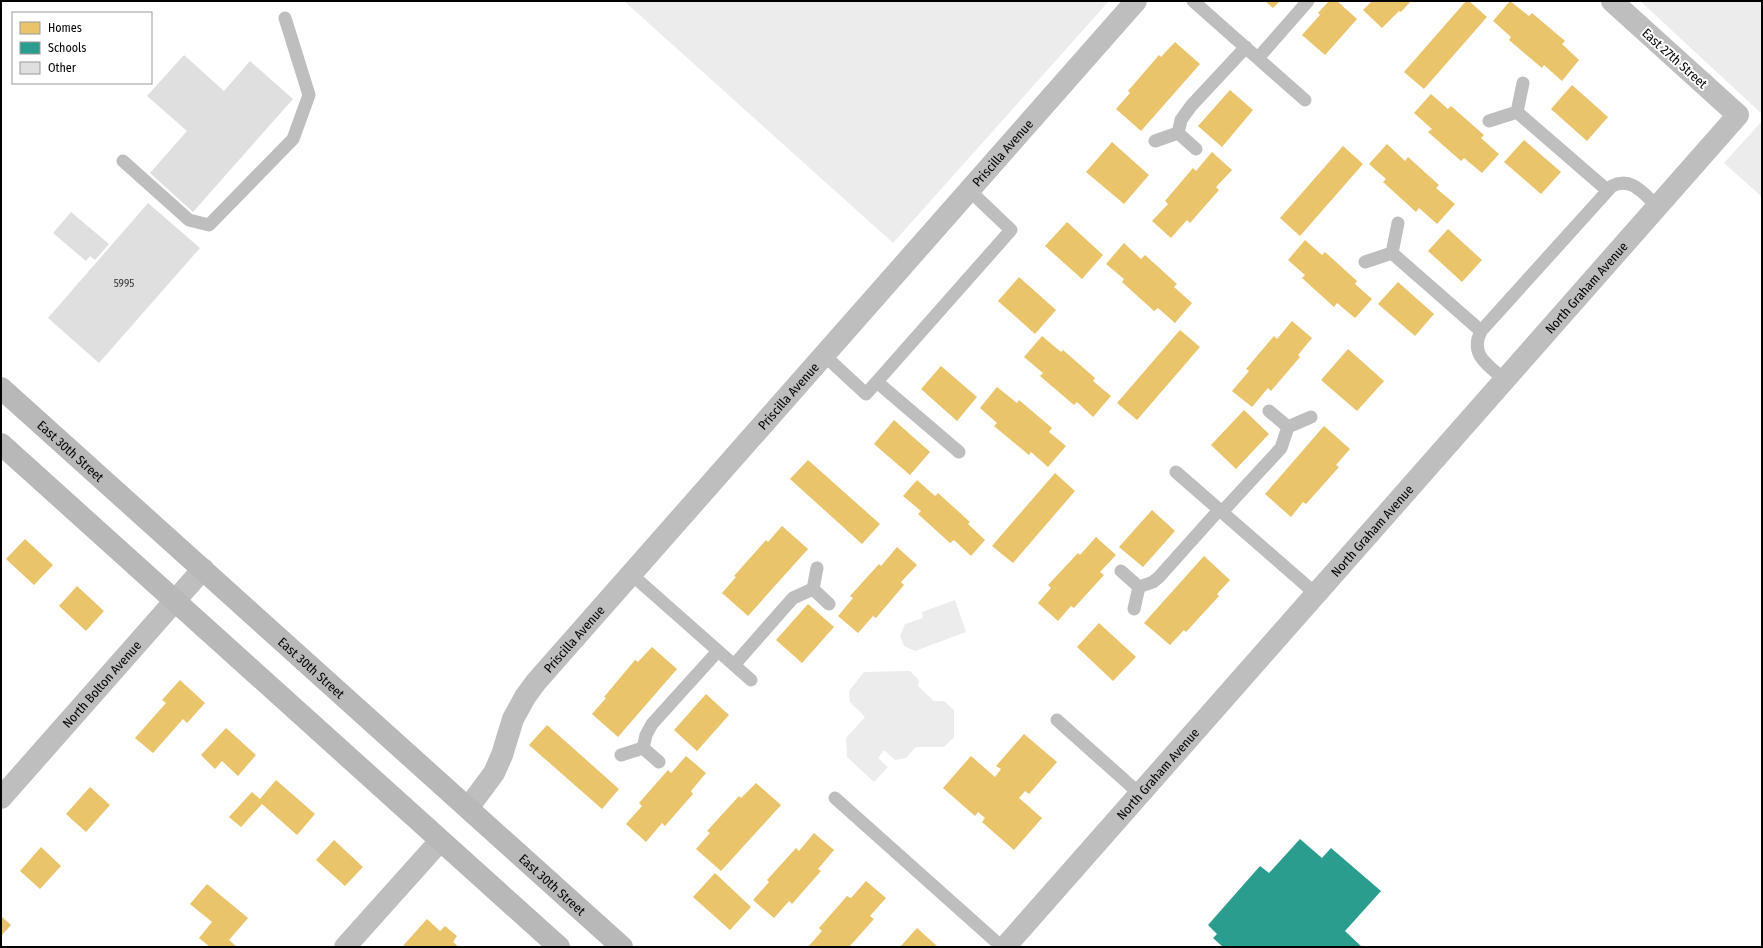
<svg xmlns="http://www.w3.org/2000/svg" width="1763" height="948" font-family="'Fira Sans Condensed',sans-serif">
  <rect width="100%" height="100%" fill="#fff"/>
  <!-- green -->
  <path fill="#ececec" d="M624 1H1109L893 243Z
    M1640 1H1762V114Z
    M1762 121V197L1724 163Z
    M955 600 966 632 915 651 904 646 900 636 905 624 923 618 922 612Z
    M910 671 919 680 918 686 934 701H944L954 710V737L944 747H916L906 758 895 760 884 750 878 758 888 767 874 782 847 757 846 738 865 717 850 702 849 691 864 672Z"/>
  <!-- homes -->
  <path fill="#e9c46a" d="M1265 1H1280L1273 8Z
    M1329 1H1337L1357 19 1325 55 1302 35 1320 15 1318 13Z
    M1372 1H1411L1401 12 1399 11 1382 28 1363 10Z
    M1466 1H1469L1487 17 1424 89 1404 72Z
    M1510 1 1529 16 1532 13 1565 41 1562 44 1579 60 1562 81 1544 65 1542 68 1509 40 1511 37 1493 21Z
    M1175 42 1200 64 1141 131 1116 109 1130 93 1128 91 1159 55 1161 57Z
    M1572 85 1608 117 1587 141 1551 109Z
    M1230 90 1253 110 1222 147 1198 126Z
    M1431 94 1448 109 1451 106 1484 135 1481 138 1499 154 1482 173 1464 158 1461 161 1428 132 1432 129 1414 113Z
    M1524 140 1561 172 1541 194 1504 162Z
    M1112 142 1149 175 1124 204 1086 172Z
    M1387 144 1405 161 1408 157 1439 185 1436 188 1455 204 1437 224 1419 208 1416 212 1383 182 1386 179 1369 164Z
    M1343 146 1363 164 1300 236 1280 218Z
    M1212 152 1232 170 1216 187 1219 190 1190 223 1187 220 1171 238 1152 221 1168 204 1165 201 1193 168 1196 171Z
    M1067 222 1103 255 1082 279 1045 246Z
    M1448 229 1482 260 1462 282 1428 251Z
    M1305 240 1322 255 1325 252 1357 281 1355 284 1372 299 1355 318 1337 303 1334 307 1302 278 1305 275 1288 260Z
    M1124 243 1141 259 1145 255 1177 284 1174 287 1192 303 1175 323 1158 308 1154 311 1122 282 1124 279 1106 264Z
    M1019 277 1056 310 1035 334 998 301Z
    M1398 282 1434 314 1415 336 1378 304Z
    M1292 321 1312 338 1298 355 1300 357 1271 391 1268 388 1252 407 1232 391 1249 371 1246 369 1274 336 1277 339Z
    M1180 330 1200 347 1137 420 1117 403Z
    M1042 336 1061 352 1063 350 1095 378 1093 381 1111 396 1093 417 1077 402 1074 405 1040 376 1043 373 1024 357Z
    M1348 349 1384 381 1357 411 1321 380Z
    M941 366 977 397 957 421 921 389Z
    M997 387 1017 403 1019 400 1052 428 1049 432 1066 446 1048 467 1031 452 1029 455 994 426 997 423 980 408Z
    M1244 410 1269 434 1236 469 1211 445Z
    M894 420 930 452 910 475 874 444Z
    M1324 426 1350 449 1336 465 1339 467 1306 504 1303 502 1291 517 1265 494Z
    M808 460 880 524 862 544 790 479Z
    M1055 473 1075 491 1013 563 992 546Z
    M917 480 935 496 938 493 970 522 968 524 985 540 971 556 954 540 950 543 918 514 921 511 903 496Z
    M1152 510 1175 531 1143 567 1119 547Z
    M782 526 808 549 748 616 722 593 736 577 734 576 766 540 768 542Z
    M1096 537 1116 555 1100 572 1104 575 1074 608 1071 606 1058 621 1038 603 1051 588 1048 585 1078 553 1080 555Z
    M25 539 53 565 34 585 6 559Z
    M897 547 917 565 901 582 904 585 876 618 873 616 858 633 838 616 853 598 850 596 879 564 881 566Z
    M1204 556 1230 580 1217 594 1219 596 1186 632 1184 630 1170 645 1144 623Z
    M77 586 104 611 86 631 59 606Z
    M808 604 834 627 802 663 776 640Z
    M1099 623 1136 657 1113 681 1077 647Z
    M652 647 677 669 618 737 592 714 606 698 604 697 635 660 638 662Z
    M180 680 205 703 187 723 183 719 153 753 135 738 166 703 162 700Z
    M706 694 729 715 697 751 674 730Z
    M547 725 619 789 602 809 529 745Z
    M226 728 256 755 238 776 222 761 215 769 201 755Z
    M1024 734 1057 762 1029 794 1025 791 1019 798 1042 818 1014 850 982 822 985 818 978 812 975 816 943 788 971 756 995 777 1001 769 996 766Z
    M686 756 706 773 691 791 693 794 665 826 662 823 646 842 626 824 642 806 639 803 668 770 671 773Z
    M276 780 315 814 297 835 262 804 241 827 229 817 252 792 260 799Z
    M756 783 781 805 721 871 696 849 710 833 707 831 739 796 741 798Z
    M90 787 110 805 86 832 66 814Z
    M814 833 834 850 818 869 821 871 792 904 789 901 774 918 753 900 769 882 767 880 796 848 799 851Z
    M334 840 363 867 345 886 316 860Z
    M41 847 61 866 40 889 20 871Z
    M715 873 751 907 730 930 693 897Z
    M866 881 886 898 870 916 874 919 849 947H808L822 931 819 928 847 896 851 898Z
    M207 884 248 918 229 940 237 947H210L199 938 212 922 190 904Z
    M1 916 11 925 1 936Z
    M427 919 440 931 445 926 457 936 453 942 459 947H402Z
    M917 928 938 947H900Z"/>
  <!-- schools -->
  <path fill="#2a9d8f" d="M1300 839 1322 858 1331 848 1381 891 1345 931 1362 947H1223L1213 938 1217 934 1208 925 1260 866 1269 873Z"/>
  <!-- building -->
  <path fill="#dfdfdf" d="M184 55 224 91 250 61 293 99 193 212 150 173 187 131 147 96Z
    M148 203 200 248 99 363 48 318Z
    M71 212 109 244 95 260 90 256 86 261 53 233Z"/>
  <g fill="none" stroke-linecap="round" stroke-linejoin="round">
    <!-- lane -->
    <path stroke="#bebebe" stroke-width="13" d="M1193 1 1305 100
      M1258 58 1308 1
      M1517 112 1607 190
      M1517 112 1523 83
      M1489 121 1517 112
      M1178 133 1181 120 1191 106 1246 47
      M1178 133 1196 149
      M1155 141 1178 133
      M123 161 189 220 209 225 293 139 309 95 285 18
      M1392 253 1481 331
      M1392 253 1398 223
      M1365 262 1392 253
      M824 355 866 394 1011 230 969 190
      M1505 380C1488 365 1469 355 1481 331L1612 186C1631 176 1644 194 1657 206
      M877 382 959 452
      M1269 411 1288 427
      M1288 427 1311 417
      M1176 472 1316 594
      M1222 512 1281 448 1288 427
      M1121 571 1139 587
      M631 574 751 680
      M1139 587 1153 582 1159 577 1219 510
      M813 589 829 604
      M813 589 817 568
      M1134 609 1139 587
      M734 665 793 598 813 589
      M1057 720 1140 794
      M643 748 646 735 652 724 718 651
      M643 748 659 762
      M621 755 643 748
      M835 798 1002 947"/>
    <!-- street -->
    <g stroke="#bebebe" stroke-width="22">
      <path id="s1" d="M1 798 203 569"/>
      <path id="s2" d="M468 808 494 773 502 755 513 719 525 697 536 682 1136 1"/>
      <path d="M345 947 440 841"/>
      <path id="s3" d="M1005 947 1738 115 1612 1"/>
    </g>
    <!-- secondary -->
    <g stroke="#b8b8b8" stroke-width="22">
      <path id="s4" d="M1 388 622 947"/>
      <path d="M1 444 559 947"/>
    </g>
  </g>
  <g text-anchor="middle" stroke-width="4" stroke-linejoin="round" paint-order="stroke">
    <!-- number labels -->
    <g font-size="11" fill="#383838">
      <text x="124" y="287">5995</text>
    </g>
    <!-- street labels -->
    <g font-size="13" fill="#000" stroke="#fff">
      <text transform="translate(1675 58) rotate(42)" y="5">East 27th Street</text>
      <text dy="5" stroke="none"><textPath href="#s2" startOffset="850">Priscilla Avenue</textPath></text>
      <text dy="5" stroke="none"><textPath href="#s3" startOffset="879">North Graham Avenue</textPath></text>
      <text dy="5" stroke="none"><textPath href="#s2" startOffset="526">Priscilla Avenue</textPath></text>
      <text dy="5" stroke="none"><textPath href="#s4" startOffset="94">East 30th Street</textPath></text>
      <text dy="5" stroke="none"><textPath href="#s3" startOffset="555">North Graham Avenue</textPath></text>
      <text dy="5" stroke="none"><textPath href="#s2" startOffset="202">Priscilla Avenue</textPath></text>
      <text dy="5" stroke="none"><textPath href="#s4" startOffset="418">East 30th Street</textPath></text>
      <text dy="5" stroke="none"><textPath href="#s1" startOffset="152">North Bolton Avenue</textPath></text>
      <text dy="5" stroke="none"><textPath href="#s3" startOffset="231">North Graham Avenue</textPath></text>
      <text dy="5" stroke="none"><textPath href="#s4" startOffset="742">East 30th Street</textPath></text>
    </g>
  </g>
  <!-- border -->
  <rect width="1763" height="948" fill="none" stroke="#000000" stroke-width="4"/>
  <!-- legend -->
  <rect x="12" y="12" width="140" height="72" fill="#ffffff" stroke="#999999"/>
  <rect x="20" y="22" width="20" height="12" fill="#e9c46a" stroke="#999999"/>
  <text x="48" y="32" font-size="12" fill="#000000">Homes</text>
  <rect x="20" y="42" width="20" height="12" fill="#2a9d8f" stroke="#999999"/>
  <text x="48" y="52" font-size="12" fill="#000000">Schools</text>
  <rect x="20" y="62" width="20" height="12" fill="#dfdfdf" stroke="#999999"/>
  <text x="48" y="72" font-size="12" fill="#000000">Other</text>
</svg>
